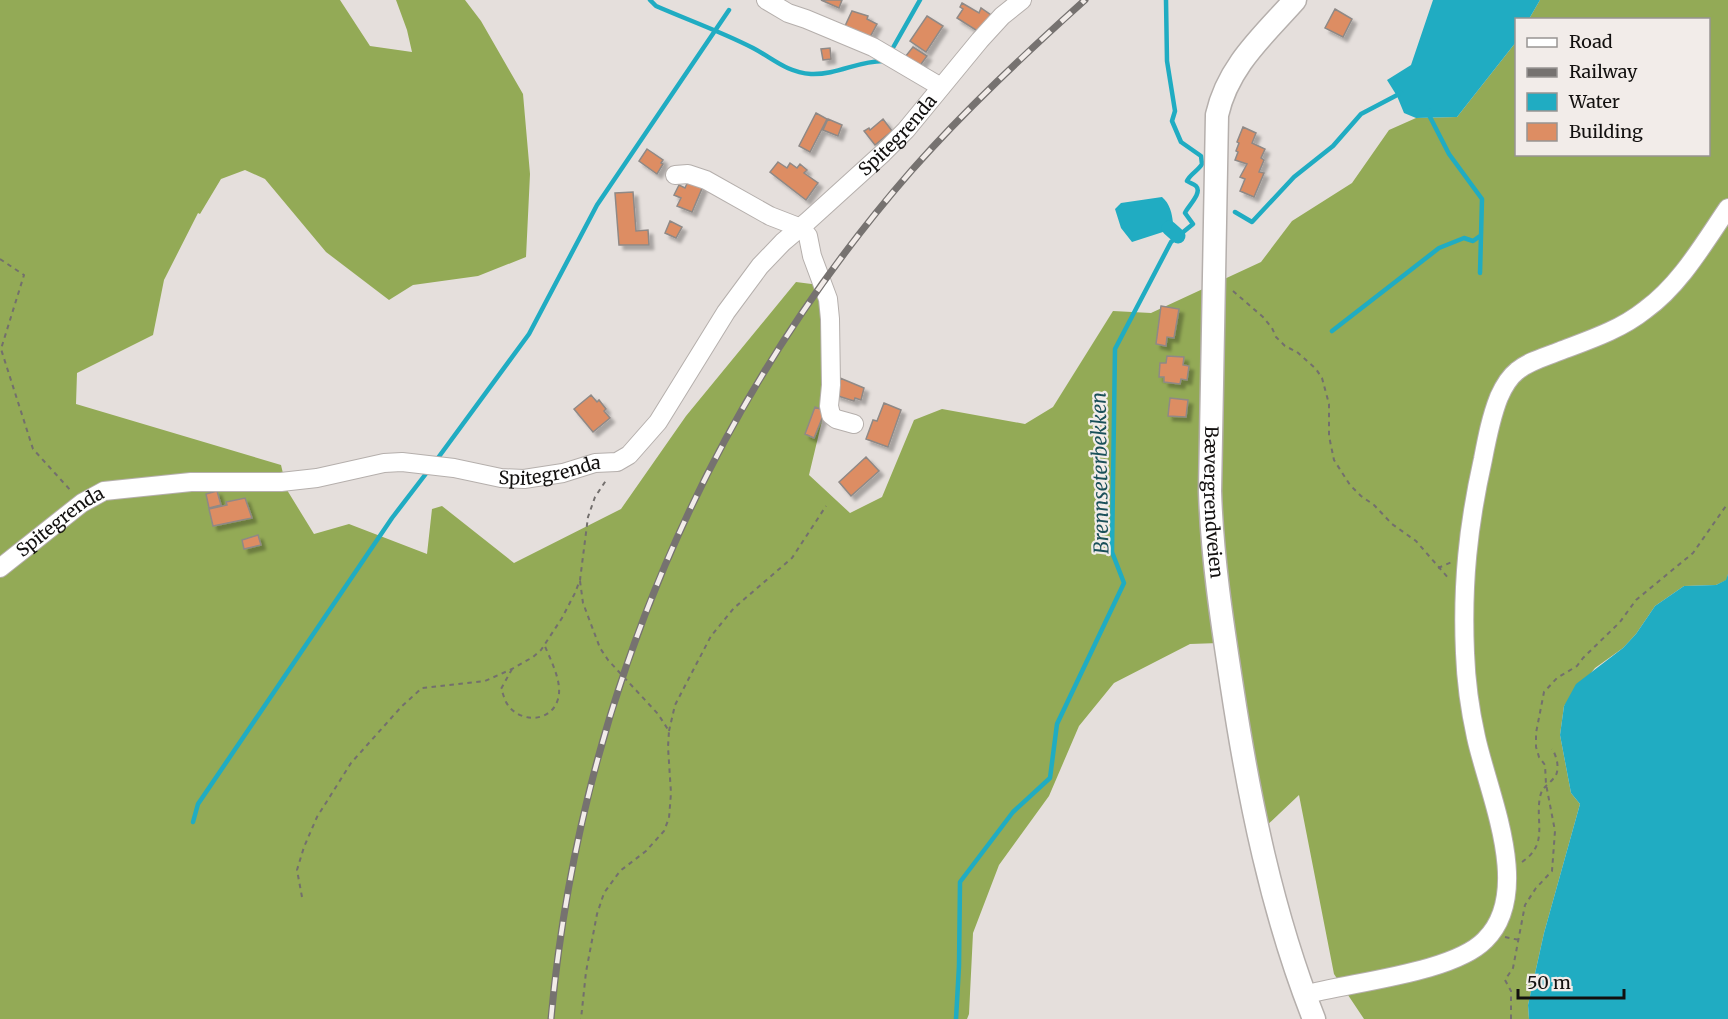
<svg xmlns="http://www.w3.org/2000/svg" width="1728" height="1019" font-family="Merriweather,serif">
  <defs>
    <filter id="shadow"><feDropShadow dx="4.5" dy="4.5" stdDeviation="1.5" flood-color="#0004"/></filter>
  </defs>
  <rect width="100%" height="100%" fill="#e5dfdc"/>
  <!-- forest -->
  <path fill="#93aa56" d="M0 0H340L370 46 412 52 407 30 396 0H465L481 21 523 94 530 174 526 257 478 276 413 285 389 300 326 252 265 179 245 170 221 179 200 214 198 213 164 280 153 335 77 373 76 404 281 465 287 490 314 534 349 524 427 554 432 509 442 506 514 563 621 509 686 416 796 282 827 286 826 404 809 475 850 513 882 497 914 420 942 409 1025 424 1053 407 1113 311 1151 313 1261 262 1292 221 1352 183 1389 130 1416 118 1457 117 1516 42V154H1708V20L1529 19 1540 0H1728V574L1727 580 1716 585 1684 586 1655 606 1636 634 1623 648 1595 668 1564 706 1560 735 1571 793 1580 804 1544 933 1528 1005 1529 1019H1364L1334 974 1299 795 1263 829 1219 643 1190 644 1114 683 1079 726 1049 796 999 865 973 933 969 1014 967 1019H0Z"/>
  <!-- water -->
  <path fill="#20acc2" d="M1433 0H1540L1529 19 1516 20V42L1457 117 1416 118 1404 113 1397 96 1387 80 1411 65Z
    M1162 197C1170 204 1172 213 1173 223L1166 231 1132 242 1121 228 1115 209 1121 203Z
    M1728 574V1019H1529L1528 1005 1544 933 1580 804 1571 793 1560 735 1564 706 1576 684 1623 648 1636 634 1655 606 1684 586 1716 585 1726 580Z"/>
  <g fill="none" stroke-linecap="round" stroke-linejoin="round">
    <!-- stream -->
    <path stroke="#20acc2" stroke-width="4.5" d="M650 0 656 6C688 20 722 32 753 48 774 59 786 72 811 74 837 75 858 61 883 61
      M890 53 920 0
      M1430 111V117L1449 154 1482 199 1480 273
      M1235 212 1252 222 1294 177 1333 146 1361 114 1401 93
      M1332 331 1439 248 1464 238 1473 241 1480 236
      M435 462 529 334 597 205 729 10
      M193 822 198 804 392 518 428 471
      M956 1019 959 966 960 882 1013 812 1050 778 1057 724 1124 583 1112 552 1115 349 1171 242 1193 224 1185 213C1187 207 1203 193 1196 186 1194 184 1190 183 1187 181 1190 174 1198 171 1202 164L1201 156 1181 142 1172 121 1175 111 1167 61 1166 0"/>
    <!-- canal -->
    <path stroke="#20acc2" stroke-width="15" d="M1169 228 1178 236"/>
  </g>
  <!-- building -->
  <path fill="#dd8d63" stroke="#8f8986" stroke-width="1.5" filter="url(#shadow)" d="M821 0H842L839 8Z
    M962 3 979 13 981 8 991 15 979 32 957 18 963 9 960 7Z
    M1335 9 1352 19 1343 37 1325 28Z
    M852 11 868 16 867 19 877 24 869 39 845 26Z
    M927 16 943 26 926 52 910 41Z
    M913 47 927 56 919 67 905 57Z
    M830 48 831 59 823 60 821 49Z
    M816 113 827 119 810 152 799 146Z
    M828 119 842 125 838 136 823 130Z
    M883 119 892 131 875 145 864 131 869 128 870 130Z
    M1243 127 1256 133 1252 143 1265 149 1261 158 1264 160 1259 172 1264 173 1254 197 1240 191 1245 179 1240 177 1247 164 1235 160 1238 152 1236 151 1239 143 1237 142Z
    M647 149 663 160 661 163 663 164 657 174 639 161Z
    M778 162 787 168 790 163 797 168 800 164 807 170 804 173 818 183 806 200 770 172Z
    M689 179 703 186 692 212 677 206 681 198 674 195 679 185 685 188Z
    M633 192 636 231 648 230 649 245H619L615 193Z
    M670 221 682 227 676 238 665 233Z
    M1161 306 1179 309 1174 338 1167 337 1166 346 1156 344Z
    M1167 356 1184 357 1183 365 1189 366 1187 380 1181 379 1180 384 1164 382V377H1159L1160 363H1166Z
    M840 378 864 388 861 400 855 398 854 401 835 395Z
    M591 395 597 402 599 400 606 409 604 411 610 418 593 432 574 409Z
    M1170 398 1188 400 1186 417 1168 416Z
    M884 403 901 410 888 447 866 439 873 420 877 421Z
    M815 407 825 411 814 438 805 434Z
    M866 457 879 471 851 496 839 482Z
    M217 491 221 505 209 508 206 494Z
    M245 498 252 518 213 526 209 509 227 505 226 502Z
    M258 535 261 545 244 549 242 540Z"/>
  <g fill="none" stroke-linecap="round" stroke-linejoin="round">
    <!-- minor casing -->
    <g stroke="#b5afac" stroke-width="20">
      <g id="minor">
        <path d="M766 0 788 13 806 19 873 47 941 87"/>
        <path d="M675 175 688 174 706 180 770 216 801 228 808 236 812 256 828 299 830 319 831 385 829 406 831 415 836 419 854 424"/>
        <path id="s1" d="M0 568 82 503 104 491 191 482H281L317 478 384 463 402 462 454 468 501 478 524 479 563 473 595 463 617 462 629 455 658 422 726 312 760 266 783 242 808 221 883 153 906 130 980 40 1002 16 1022 0"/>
        <path d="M1304 995C1351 982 1453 973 1485 940 1534 892 1488 793 1476 737 1470 710 1466 681 1465 653 1462 584 1468 526 1483 459 1487 438 1491 417 1499 397 1503 388 1508 378 1517 371 1529 361 1545 357 1560 351 1589 340 1620 330 1645 310 1680 285 1704 243 1728 208"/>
      </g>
    </g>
    <!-- major casing -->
    <g stroke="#b5afac" stroke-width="25">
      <g id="major">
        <path id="s2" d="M1295 0C1263 36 1228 66 1217 115L1210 491C1212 557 1222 622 1232 687 1249 799 1272 913 1314 1019"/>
      </g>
    </g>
    <!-- path -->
    <path stroke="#736f6d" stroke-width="2" stroke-dasharray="4.5 4.5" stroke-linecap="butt" d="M0 259 24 275 1 349 33 449 72 492
      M1233 291 1263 317 1272 328 1276 337 1285 346 1297 352 1316 369 1322 378 1329 404V436L1334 460 1350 485 1361 496 1374 505 1392 524 1416 541 1450 580
      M1438 568 1452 562
      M580 581 583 603 600 648 608 660 658 714 669 731 668 747 671 793 669 818 664 831 646 851 620 871 604 893 597 914 586 972 581 1019
      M512 669 501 689C503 693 504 698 506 702 517 723 551 724 558 699 563 682 550 659 544 644
      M669 731 675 705 711 636 734 608 792 558 826 506
      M1522 862C1549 844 1535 822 1540 797 1542 787 1547 786 1553 779 1561 772 1557 756 1552 749
      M302 897 297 870 304 847 317 817 351 763 402 706 422 688 485 681 512 669 533 657 541 650 562 618 575 593 580 580 588 517 595 497 607 479
      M1505 937 1519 940
      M1511 1019V991L1505 980 1513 968 1525 905 1536 888 1552 871 1555 831 1546 784 1545 765 1539 757 1536 747V733L1544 692 1557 678 1577 666 1583 658 1620 622 1636 600 1693 553 1728 503"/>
    <!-- minor -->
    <use href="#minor" stroke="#fff" stroke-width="18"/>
    <!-- major -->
    <use href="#major" stroke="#fff" stroke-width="22"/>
    <!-- rail casing -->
    <g stroke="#767270" stroke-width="7">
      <path id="rail" d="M551 1019C579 707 706 406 912 170 966 109 1025 54 1085 0"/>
    </g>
    <!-- rail -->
    <use href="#rail" stroke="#f2ece9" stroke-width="4.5" stroke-dasharray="14" stroke-linecap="butt"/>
  </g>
  <g text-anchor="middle" stroke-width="4.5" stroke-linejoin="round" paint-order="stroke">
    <!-- street labels -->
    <g font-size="18" fill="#12100f" stroke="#f2ece9">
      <text dy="6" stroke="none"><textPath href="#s1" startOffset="1083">Spitegrenda</textPath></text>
      <text dy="6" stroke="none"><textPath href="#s1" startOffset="580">Spitegrenda</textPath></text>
      <text dy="6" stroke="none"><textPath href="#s2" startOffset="528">Bævergrendveien</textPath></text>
      <text dy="6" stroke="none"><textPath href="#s1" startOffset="76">Spitegrenda</textPath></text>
    </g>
    <!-- water labels -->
    <g font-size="20" font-style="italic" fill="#1a5059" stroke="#f2ece9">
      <text transform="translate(1100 473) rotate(-91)" y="7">Brennseterbekken</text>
    </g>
  </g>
  <!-- legend -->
  <rect x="1515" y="18" width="195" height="138" fill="#f2ece9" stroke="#989492" stroke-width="1.5"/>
  <rect x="1527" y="38" width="30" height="9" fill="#ffffff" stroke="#989492" stroke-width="1.5"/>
  <text x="1569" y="48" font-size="18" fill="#12100f">Road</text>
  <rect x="1527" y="68" width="30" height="9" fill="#767270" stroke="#989492" stroke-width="1.5"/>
  <text x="1569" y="78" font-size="18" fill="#12100f">Railway</text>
  <rect x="1527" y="93" width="30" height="18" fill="#20acc2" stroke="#989492" stroke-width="1.5"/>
  <text x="1569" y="108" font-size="18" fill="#12100f">Water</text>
  <rect x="1527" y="123" width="30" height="18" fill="#dd8d63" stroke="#989492" stroke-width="1.5"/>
  <text x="1569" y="138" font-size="18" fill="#12100f">Building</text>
  <!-- scale -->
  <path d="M1518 989v9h106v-9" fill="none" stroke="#12100f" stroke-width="3"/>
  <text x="1527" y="989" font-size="18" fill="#12100f" stroke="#f2ece9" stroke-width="4.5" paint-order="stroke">50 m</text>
</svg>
